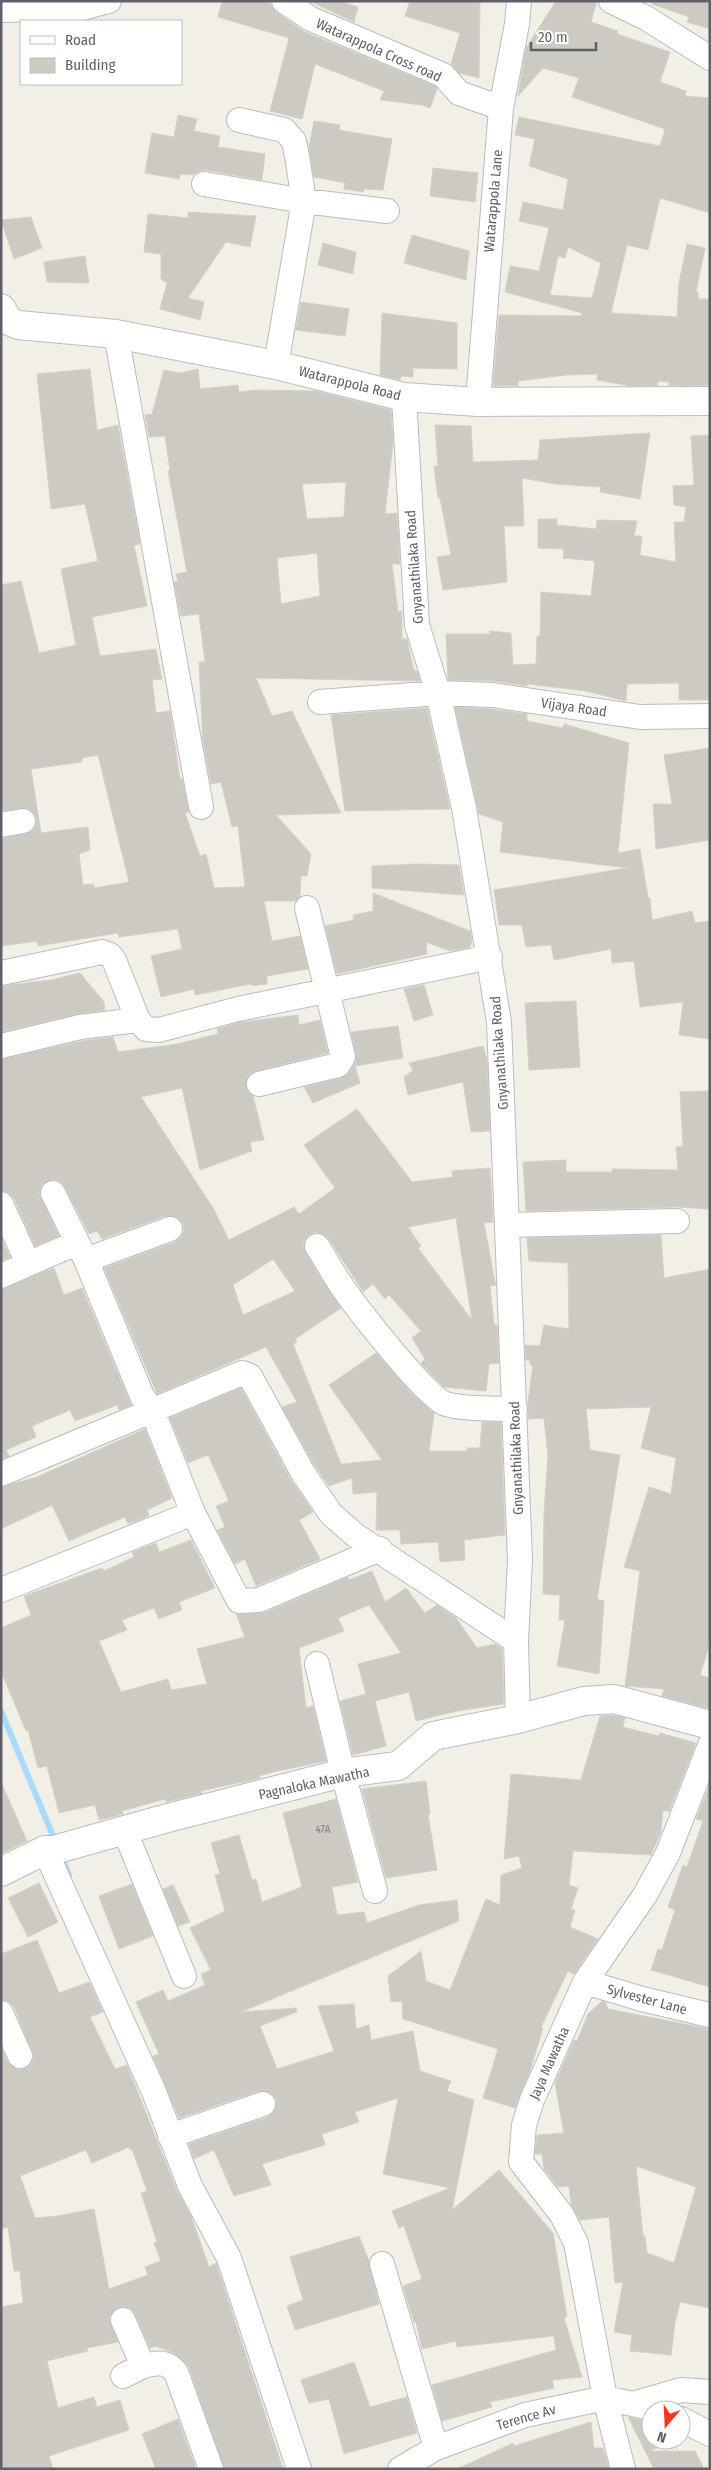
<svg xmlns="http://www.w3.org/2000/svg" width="711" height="2470" font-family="'Fira Sans Condensed',sans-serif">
  <rect width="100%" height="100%" fill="#f1efe6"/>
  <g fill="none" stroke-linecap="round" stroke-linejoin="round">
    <!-- stream -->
    <path stroke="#a9d9ff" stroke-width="6" d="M1 1711 56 1843
      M61 1855 69 1875"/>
  </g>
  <!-- building -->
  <path fill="#cdcac3" stroke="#d7d1c4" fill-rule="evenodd" d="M222 1H268L276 12 305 32 435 86 437 89 430 108 422 105 380 100 384 91 315 64 302 119 270 111 289 38 218 17Z
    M309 1H339L358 7 354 22Z
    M410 1H480L479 78 459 73 451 64 460 33 405 16Z
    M556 1H597L591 22 618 31 617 34 670 52 660 82 686 91 685 96 710 98V213L660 198 648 250 627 245 611 313 677 317 679 283 687 244 705 248 696 292H698V299H710V385L669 386V382L658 381 657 386H631L597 380 598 374 566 375 518 381V386H493L499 315 581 316 582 313 505 292 510 266 539 271 549 228 519 221 523 202 563 210 568 179 529 166 535 139 515 135 519 117 660 146 665 129 572 97 579 78 543 68 518 96 526 48ZM568 247 601 263 592 298 550 295 558 256 565 258Z
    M653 1H701L710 4V29L687 22 689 17 652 4Z
    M178 115 197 119 194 131 220 136 218 147 265 154 262 180 206 170 199 171 193 175 180 174 179 179 145 173 152 133 174 137Z
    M314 121 340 125 339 130 392 139 383 190 364 189 363 192 344 189 345 183 314 177 309 147Z
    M433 168 478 173 475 202 430 196Z
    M188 212 256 216 250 247 226 242 188 298 204 302 200 320 160 309 167 283 161 279V254L144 252 148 214 188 218Z
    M31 217 42 248 14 259 1 220Z
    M412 235 469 251 466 280 404 263Z
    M323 243 356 252 353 274 318 265Z
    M85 256 89 283 47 282 44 262Z
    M301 302 349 309 345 336 296 330Z
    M382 313 457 323V369L413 368V377L401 376 400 380 380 375Z
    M90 369 97 430 118 425 140 544 134 545 147 606 92 617 100 656 156 649 162 679 152 680 156 713 170 711 180 779H182L189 812 185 813 200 856 206 854 214 888 245 887 238 826 232 827 221 782 211 784 203 741 199 662H205L199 614 181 616 174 582 178 581 176 574 187 572 168 471 170 470 165 436 149 437 145 415 152 414 164 370 180 373 198 369 200 389 238 385 239 392 257 390 316 391 391 410 393 442 385 514 397 513 400 564H392L398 612 402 611V639H407L414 671H417L420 681 256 678 272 716 292 711 341 813 276 815 311 854 307 876H301L300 897 296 901H264L272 941 300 936 308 969 267 976V984L253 986 251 984 195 995 194 989 161 997 151 956 182 949 178 929 119 937 118 933 38 946 37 941 1 946V838L31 832 36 826 37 819 33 812 27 808 1 811V585L21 581 39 653 76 645 61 569 98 561 85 504 51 509 37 374ZM346 482 344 517 307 519 302 484ZM317 553 320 596 281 604 277 558ZM98 755 129 882 94 888V884L83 885 79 854 90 850 88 827 41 833 31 769 82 762V758Z
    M435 425 471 426 473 462 538 460 540 440 650 433 640 499 600 492 601 487 556 484 522 478 524 526H504L507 582 443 590 437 557 451 555 440 498H438L434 466H438Z
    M710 435V700H679V683L627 684 626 701 586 691 527 684V686L493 681 448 680 446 634H490V631L511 633 513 665 536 664 537 636H540L541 592 591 596 595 561 563 558 564 549 538 548V519H557V525L596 529 597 520 637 521 634 536H642L640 555 676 562 674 522H684L686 507 674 505 673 486 694 485 691 436Z
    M455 707 491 709 527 714V721L563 728 564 724 629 743 618 853 640 849 648 898H650L652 920 692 911 695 923 710 921V1039L679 1035 683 1002 640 1007 634 961 612 963 611 949 554 960 551 945 526 947 522 925H499L494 890 627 868 500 852 503 822 479 814Z
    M427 708 450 809 345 811 331 715Z
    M710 748V840L656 849 653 804H672L664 755Z
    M417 864 459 865 464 895 372 888V866Z
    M373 893 470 931 472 941 470 947 450 951 426 942 427 954 337 974 325 926 354 920 353 915 373 911Z
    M80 973 104 1002 105 1010 77 1014 1 1032V986L51 980Z
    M424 985 433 1015 414 1021 404 989Z
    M576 1001 580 1067 529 1070 525 1003Z
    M298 1015 299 1025 320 1020 328 1053 256 1071 249 1074 246 1087 253 1096 264 1140 250 1142 252 1151 200 1170 182 1088 141 1097 213 1208 229 1240 294 1207 299 1214 335 1188 304 1145 357 1109 412 1182 453 1177 452 1171 490 1168 493 1222 484 1223 495 1282 496 1285 490 1286 494 1325H497L499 1363 489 1364 486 1391 444 1387 433 1376 421 1363 425 1359 412 1338 421 1331 389 1295 385 1299 373 1284 363 1292 329 1239 323 1234 316 1232 309 1235 305 1240 303 1247 322 1280 341 1308 295 1339 297 1342 293 1344 341 1464 382 1460 329 1385 376 1353 413 1395 434 1413 429 1451H467V1448H480L482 1422H501L505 1535 464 1540 465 1560 440 1562 438 1542 401 1544 400 1530H376L377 1492 353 1494 352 1478 329 1486 315 1466 282 1407 297 1402 266 1347 157 1394 104 1268 175 1242 181 1237 184 1231 183 1224 178 1218 165 1216 102 1239 97 1231 89 1234 65 1187 60 1181 53 1179 42 1185 39 1193 59 1236 35 1246 14 1198 9 1193 1 1190V1059L82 1041 113 1037 118 1052 177 1044 218 1034 217 1029 241 1022ZM456 1218 458 1232 472 1320 418 1248 421 1246 408 1227ZM273 1259 295 1291 243 1315 233 1285Z
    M398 1026 403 1058 355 1066 360 1083 313 1103 304 1087 341 1078 349 1073 355 1064 356 1054 351 1032Z
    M483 1046 487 1060 490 1131 471 1132 463 1082 408 1095 404 1077 413 1070 409 1063Z
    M710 1091V1209L677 1207 526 1211 523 1162 566 1160V1172H612V1169L678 1170 676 1147 683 1146 680 1092Z
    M661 1235 664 1278 710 1269V1643L700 1675 710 1678V1709L662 1696 664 1689 625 1686 640 1571 624 1567 649 1487 671 1494 676 1458 641 1448 651 1407 586 1409 590 1450 620 1455 597 1599 604 1601 599 1674 557 1666 565 1620H559L560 1595 543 1594 544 1513 548 1456 544 1418 528 1419V1402L533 1365H530V1360H526L525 1345 540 1346 544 1325 569 1329 568 1263 529 1261 527 1238Z
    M1 1238 10 1257 1 1261Z
    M54 1268 64 1295 82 1288 131 1405 119 1410 117 1405 75 1421 70 1410 32 1426 36 1437 6 1450 9 1456 1 1459V1289Z
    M241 1388 291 1480 313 1512 299 1520 320 1559 256 1586 245 1559 235 1564 217 1530 225 1527 216 1506 229 1501 208 1455 188 1463 170 1418Z
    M145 1429 172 1498 147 1510 149 1515 146 1517 128 1524 125 1517 69 1541 52 1505 1 1529V1487L37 1477Z
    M191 1540 215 1588 179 1602 182 1610 159 1619 154 1608 122 1620 127 1630 99 1641 121 1692 168 1679 171 1690 207 1684 197 1649 245 1637 236 1614 264 1613 348 1577 349 1580 372 1571 385 1602 406 1588 425 1613 437 1605 456 1618 477 1648 495 1644 502 1648 504 1704 457 1711 416 1721 409 1692 375 1701 386 1746 353 1755 340 1701 366 1694 358 1664 401 1653 369 1605 338 1618 344 1631 299 1648 306 1708 313 1706 326 1761 273 1772 259 1776 260 1778 201 1791 202 1793 166 1802 165 1799 122 1811 123 1814 99 1820 95 1805 59 1813 47 1766 38 1768 28 1730 26 1731 1 1671V1628L31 1615 24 1596 102 1568 104 1571 134 1557 132 1552 156 1543 159 1552Z
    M612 1715 625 1718 623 1727 659 1736 660 1733 696 1743 669 1812 663 1810 661 1832 651 1855 573 1851 569 1885 578 1888 571 1909 575 1910 570 1927 598 1939 574 1974 568 1971 541 2027 543 2028 530 2071 515 2108 483 2098 498 2049 403 2019 402 2001 391 2002 388 1976 421 1951 426 1981 450 1990 486 1899 500 1905 501 1875 522 1868 519 1856 504 1859 511 1774 581 1780 600 1716Z
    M426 1781 430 1814H428L437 1870 386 1878 362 1789Z
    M1 1782 27 1841 1 1854Z
    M710 1784V1987L651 1970 658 1949 662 1950 675 1910 668 1907 683 1865 687 1867 703 1821 696 1819Z
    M336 1799 358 1882 332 1887 337 1915 364 1912 367 1923 419 1905 457 1900 459 1921 241 2012 296 2008 297 2012 260 2026 277 2069 334 2051 318 2006 354 2004 356 2029 369 2025 371 2040 413 2031 420 2071 451 2081 447 2091 474 2100 452 2210 499 2170 553 2233 567 2317 564 2318 582 2377 552 2380 554 2388 490 2402 492 2407 442 2421 432 2385 556 2350 554 2336 457 2347 456 2341 422 2349 416 2322H414L403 2286 422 2279 404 2226 399 2228 392 2211 450 2188 383 2174 398 2098 355 2112 359 2122 322 2134 325 2145 262 2164 271 2185 234 2196 214 2150 194 2159 189 2144 268 2117 276 2107V2099L272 2093 259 2091 179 2118 153 2056 159 2054 136 2002 163 1990 168 2001 205 1985 201 1974 211 1970 190 1928 225 1911 215 1875 220 1874 211 1843 239 1835 252 1880 256 1879 262 1902 302 1887 283 1813Z
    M39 1883 58 1922 28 1937 8 1898Z
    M132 1884 153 1936 119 1949 99 1896Z
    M173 1885 190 1922 178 1926 163 1889Z
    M37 1940 59 1993 89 1982 103 2012 90 2017 115 2069 127 2065 177 2191 191 2216 209 2267 216 2263 283 2469H224L189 2367 174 2353 156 2346 150 2348 135 2314 131 2309 124 2306 117 2308 109 2318 118 2342 87 2348 88 2351 47 2361 58 2408 94 2397 97 2407 120 2400 129 2430 49 2456 53 2469H1V2307L23 2303 20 2271H14L8 2227 1 2229V2048L8 2062 18 2070 26 2068 31 2064 34 2057 14 2007 9 2002 1 1999V1954ZM129 2147 130 2150 132 2149 147 2191 141 2193 157 2242 154 2243 161 2261 145 2267 148 2275 109 2289 94 2209 58 2216 35 2218 20 2176 86 2150 92 2163Z
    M602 2001 606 2003 608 2009 710 2029V2308L680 2302 675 2323 671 2355 630 2351 632 2335 614 2332 623 2282 615 2283 609 2217 580 2220 571 2204 569 2186 558 2187 544 2169 542 2154H535L537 2135 564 2133 555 2083 574 2040 577 2041 588 2014ZM636 2166 696 2187 674 2263 647 2253 645 2236H643Z
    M359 2236 369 2261 379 2304 295 2330 287 2306 303 2300 290 2257Z
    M354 2362 370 2407 407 2397 417 2433 344 2454 329 2399 309 2403 301 2380Z
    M628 2417 651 2422V2440H670L651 2451H695L704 2469H654Z
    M178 2419 196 2469H156L142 2434Z
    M591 2422 594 2448H603L609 2469H457L513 2443 514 2446Z"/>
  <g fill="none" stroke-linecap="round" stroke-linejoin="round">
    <!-- street casing -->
    <g stroke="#b9bcc1" stroke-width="26">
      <path id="street" d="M284 1 311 19 443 75 459 93 501 108
        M611 1 646 18 710 58
        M1 10 82 8 109 1
        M239 120 284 130 294 141 297 156 304 201 276 365
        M204 184 304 201 387 211
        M116 334 201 807
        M404 397 417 625 438 693 464 808 499 1022 520 1560 516 1641 518 1719
        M478 402 501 108 517 24 519 1
        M320 702 438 693 492 695 640 717 710 716
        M1 825 23 821
        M1 973 102 952 110 955 114 960 138 1020 146 1029 159 1030 238 1009 490 957
        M1 1046 80 1027 138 1020
        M259 1084 338 1065 343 1057 307 908
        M53 1193 86 1260 142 1396 152 1410 193 1513 239 1601 259 1600 380 1549
        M1 1204 28 1263
        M507 1225 677 1221
        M317 1246C325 1258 331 1270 339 1282 352 1302 427 1399 446 1404 467 1410 493 1408 515 1409
        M86 1260 170 1229
        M1 1276 76 1243
        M1 1474 242 1373 250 1376 303 1473 331 1514 355 1535 516 1641
        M1 1590 193 1513
        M317 1664 343 1773 375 1891
        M124 1829 184 1976
        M45 1850 154 2092 190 2186 229 2258 299 2469
        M585 1982 642 1999 710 2015
        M1 2013 20 2056
        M170 2136 263 2104
        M382 2264 436 2448
        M123 2320 143 2366C158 2363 165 2360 176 2372L211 2469
        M123 2376 143 2366
        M636 2403 681 2390 710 2392
        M681 2419 710 2434
        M400 2469 436 2448 525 2415 605 2398 660 2410
        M623 2469 605 2398 576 2243 562 2215 521 2162 524 2125 532 2100 585 1982 645 1895 668 1853 710 1745"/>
    </g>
    <!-- secondary casing -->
    <g stroke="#babdc3" stroke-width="30">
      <path id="secondary" d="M1 308 9 321 18 325 116 334 276 365 404 397 478 402 710 401
        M1 1872 45 1850H54L164 1819 343 1773 398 1766 433 1736 518 1719 584 1701 614 1699 710 1725"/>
    </g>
    <!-- street -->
    <use href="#street" stroke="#fff" stroke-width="24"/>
    <!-- secondary -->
    <use href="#secondary" stroke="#fff" stroke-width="28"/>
  </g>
  <g text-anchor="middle" stroke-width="4" stroke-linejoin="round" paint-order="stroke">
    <!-- number labels -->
    <g font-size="11" fill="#7a7c7f">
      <text x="323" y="1833">47A</text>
    </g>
    <!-- street labels -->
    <g font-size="14" fill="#5e6268" stroke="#fff">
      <text transform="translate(379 50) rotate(24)" y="5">Watarappola Cross road</text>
      <text transform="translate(493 201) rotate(-85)" y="5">Watarappola Lane</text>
      <text transform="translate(350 383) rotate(14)" y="5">Watarappola Road</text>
      <text transform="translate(414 567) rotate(-94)" y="5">Gnyanathilaka Road</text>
      <text transform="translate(574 707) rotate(8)" y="5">Vijaya Road</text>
      <text transform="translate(499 1053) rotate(-94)" y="5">Gnyanathilaka Road</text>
      <text transform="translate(516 1458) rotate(-92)" y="5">Gnyanathilaka Road</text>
      <text transform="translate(314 1783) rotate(-12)" y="5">Pagnaloka Mawatha</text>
      <text transform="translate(647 1999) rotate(15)" y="5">Sylvester Lane</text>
      <text transform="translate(549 2063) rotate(-66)" y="5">Jaya Mawatha</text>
      <text transform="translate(526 2417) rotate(-16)" y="5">Terence Av</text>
    </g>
  </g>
  <!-- border -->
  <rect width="711" height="2470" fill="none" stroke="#5e6268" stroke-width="5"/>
  <!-- legend -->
  <rect x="20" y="20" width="162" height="65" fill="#ffffff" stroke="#bfc0c3"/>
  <rect x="30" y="36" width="25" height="8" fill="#ffffff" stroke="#bfc0c3"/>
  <text x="65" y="45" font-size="15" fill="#5e6268">Road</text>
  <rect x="30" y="58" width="25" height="15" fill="#cdcac3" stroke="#bfc0c3"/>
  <text x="65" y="70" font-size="15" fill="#5e6268">Building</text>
  <!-- north arrow -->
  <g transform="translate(666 2425) rotate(199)"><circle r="24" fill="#ffffff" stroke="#bfc0c3"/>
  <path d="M0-4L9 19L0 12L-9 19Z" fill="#fb3523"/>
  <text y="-8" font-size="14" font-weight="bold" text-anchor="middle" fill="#5e6268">N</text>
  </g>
  <!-- scale -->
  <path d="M531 42v8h65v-8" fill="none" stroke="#5e6268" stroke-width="2.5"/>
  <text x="538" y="42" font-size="15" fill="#5e6268" stroke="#ffffff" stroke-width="4" paint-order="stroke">20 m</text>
</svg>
